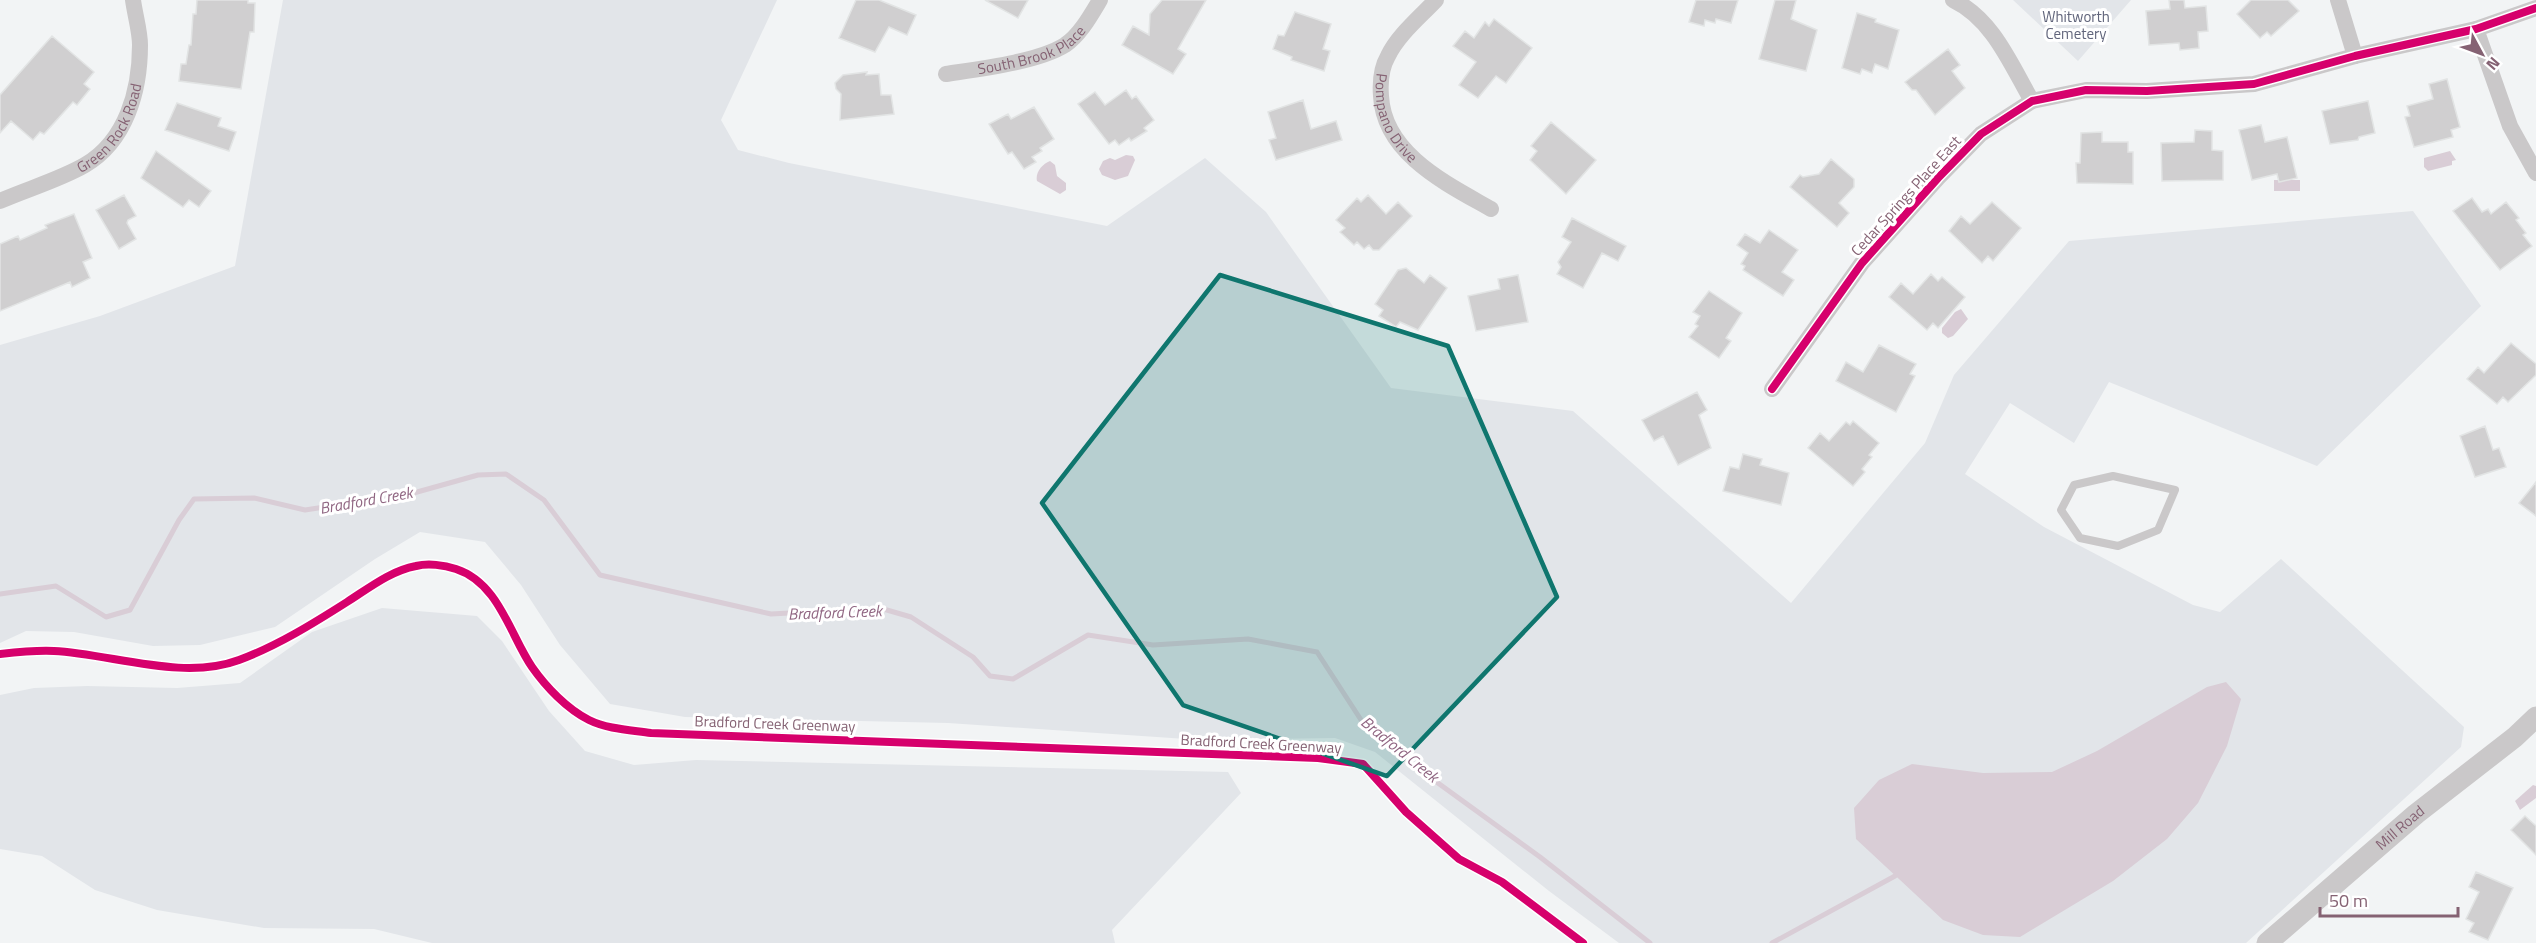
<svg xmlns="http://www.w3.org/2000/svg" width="2536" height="943" font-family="'Titillium Web',sans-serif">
  <rect width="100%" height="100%" fill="#f2f4f5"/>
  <!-- green -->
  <path fill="#e2e5e9" d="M283 0H777L721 120 738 150 789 163 1107 226 1205 158 1266 212 1391 388 1573 411 1791 603 1925 443 1954 375 2069 241 2413 211 2481 306 2317 466 2109 382 2074 443 2010 403 1965 474 2044 527 2193 605 2220 612 2281 559 2464 727 2461 747 2246 943H1619L1549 891 1375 752 1335 738 1201 740 948 723 685 717 610 704 560 645 521 585 485 542 420 532 375 559 275 627 200 645 153 646 74 632 26 631 0 643V345L100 316 235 266Z
    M2013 0H2131L2078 61Z
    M382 608 477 616 502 641 549 711 585 751 634 765 696 760 1228 772 1241 793 1112 930 1115 943H432L374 929 264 928 157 910 95 890 42 856 0 849V695L34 688 87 686 177 688 240 683 312 632Z"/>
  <!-- water -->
  <path fill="#d9cdd6" d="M2450 151 2456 160 2452 161V165L2428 171 2424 167V158Z
    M1126 155 1133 156 1135 160 1128 176 1115 180 1102 175 1099 169 1103 161 1110 158 1115 160Z
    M1050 161 1055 165 1057 176 1066 183V190L1060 194 1037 181C1035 173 1042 164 1050 161Z
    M2274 180H2300V191H2274Z
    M1961 309 1968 319 1953 336 1948 338 1942 333V328L1955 312Z
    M2226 682 2241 699 2227 746 2198 803 2167 839 2113 881 2020 937 1983 935 1943 920 1856 839 1854 808 1879 780 1912 764 1983 773 2052 772 2097 751 2207 687Z
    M2533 785 2536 786V798L2520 810 2515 801Z"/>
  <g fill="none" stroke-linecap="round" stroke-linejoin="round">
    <!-- stream -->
    <path stroke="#d9cdd6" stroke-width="5" d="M0 594 56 586 106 617 130 610 179 520 194 499 254 498 305 510 410 494 478 475 506 474 544 500 600 575 771 614 880 608 911 617 973 657 990 676 1013 679 1088 635 1153 645 1248 639 1317 652 1363 723 1409 762 1540 857 1650 943
      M1772 943 1895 876"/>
  </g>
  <!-- building -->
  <path fill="#d0cfd0" stroke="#e2e4e4" stroke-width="1.5" d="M197 0H248V3H255L254 32H250L241 89 179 81 181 64H186L189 45H191L193 14H196Z
    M856 0H879L916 15 907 35 889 27 875 52 839 38Z
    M985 0H1028L1018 18Z
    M1162 0H1206L1178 49 1186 54 1173 74 1122 45 1133 26 1149 35 1150 14Z
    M1696 0H1738L1731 23 1716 19 1715 23 1705 20 1704 26 1689 22Z
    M1775 0H1796L1791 19 1817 30 1806 71 1759 59Z
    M2169 0H2184L2185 8 2206 6 2208 31 2198 32 2199 48 2180 50 2179 43 2149 45 2146 11 2170 9Z
    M2251 0H2288L2299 11 2271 36 2267 32 2260 38 2237 14Z
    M1295 12 1331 24 1323 49 1330 51 1324 71 1291 60 1292 57 1273 49 1278 35 1284 36Z
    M1857 13 1876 19 1875 22 1899 30 1888 69 1875 64 1872 73 1862 69 1860 74 1842 68Z
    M1494 19 1532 48 1506 83 1496 76 1478 98 1459 85 1476 62 1453 46 1465 31 1474 38 1485 22 1489 26Z
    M52 36 94 72 84 84 90 89 77 105 73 102 44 134 40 132 33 140 11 121 0 133V95Z
    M1948 49 1960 65 1952 71 1965 88 1935 115 1916 90H1912L1905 82Z
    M867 72 866 75 879 74 881 95H891L894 114 840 120 841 94 836 89 835 83 843 75Z
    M2447 79 2460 127 2451 130 2453 137 2414 147 2405 117 2410 116 2407 106 2433 99 2429 84Z
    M1126 90 1132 99 1136 96 1154 120 1144 128 1147 131 1131 141 1129 138 1119 145 1115 140 1109 144 1078 104 1095 92 1105 105Z
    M1303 100 1311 129 1336 121 1342 140 1276 160 1269 140 1276 138 1268 112Z
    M2368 101 2375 133 2359 137 2358 140 2330 144 2322 111Z
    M177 103 221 118 218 126 236 132 229 151 165 130Z
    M1034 107 1054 139 1040 148 1042 151 1032 157 1036 162 1024 169 1012 152 1008 154 989 124 1008 114 1011 119Z
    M1551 122 1596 160 1566 194 1530 160 1537 151 1531 146Z
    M2261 125 2265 142 2287 137 2297 178 2279 182 2277 174 2252 180 2239 130Z
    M2195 130 2212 131V150L2223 151V180L2162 181 2161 143 2194 142Z
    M2102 132V142H2128V152H2133V184L2077 183 2076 163H2080L2081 133Z
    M156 151 211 191 199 207 189 200 183 207 141 178Z
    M1831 159 1854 179V187L1839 203 1849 213 1837 227 1790 187 1800 175 1803 177 1819 174Z
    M124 195 136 216 128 220 127 223 136 239 119 249 96 210Z
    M1368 195 1386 214 1398 202 1412 216 1379 250H1373L1369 245 1364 249 1357 242 1354 245 1340 232 1345 228 1336 220 1357 198 1361 202Z
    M2472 198 2482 212 2488 209 2491 214 2506 202 2519 218 2516 220 2526 233 2523 235 2532 246 2500 270 2453 211Z
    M1992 202 2021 228 1993 261 1988 256 1982 263 1949 231 1961 216 1970 224Z
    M74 214 92 258 83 262 90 278 72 287 70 282 0 311V244L18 236 20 240 47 228 45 225Z
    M1572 218 1626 246 1618 261 1602 253 1583 288 1557 274 1561 267 1558 262 1571 242 1562 237Z
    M1769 230 1798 250 1782 272 1794 280 1783 296 1743 270 1745 266 1741 264 1748 253 1737 245 1745 234 1760 243Z
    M1406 268 1424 283 1430 275 1447 288 1418 330 1400 322 1396 327 1379 316 1383 310 1375 304 1398 270Z
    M1931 274 1938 281 1942 277 1965 297 1938 328 1933 323 1927 330 1889 297 1901 283 1913 294Z
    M1518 275 1528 322 1476 331 1468 296 1500 289 1498 279Z
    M1709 291 1742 313 1726 338 1731 341 1719 358 1689 337 1698 326 1695 324 1700 316 1693 312Z
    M2511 343 2536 364V375L2508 402 2503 397 2497 404 2467 379 2478 367 2484 373Z
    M1879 345 1916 364 1910 374 1915 376 1896 412 1836 381 1846 362 1863 372Z
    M1697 392 1707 410 1699 415 1711 448 1678 465 1663 436 1654 441 1642 420Z
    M1853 421 1879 443 1869 455 1872 457 1862 469 1865 472 1853 486 1808 448 1820 433 1829 441 1846 422 1850 425Z
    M2485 426 2493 450 2499 448 2506 467 2475 477 2460 436Z
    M1743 454 1762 459 1760 465 1789 473 1781 505 1723 491 1730 467 1739 469Z
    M2536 482V516L2519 503Z
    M2525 816 2536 826V855L2511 830Z
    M2476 872 2513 888 2488 940 2469 932 2474 923 2466 919 2479 892 2469 887Z"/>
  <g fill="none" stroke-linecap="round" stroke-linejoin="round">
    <!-- service -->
    <path stroke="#cac8c9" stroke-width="8" d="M2113 476 2175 490 2158 530 2118 546 2080 538 2061 510 2074 485Z"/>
    <!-- minor -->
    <g stroke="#cac8c9" stroke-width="16">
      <path id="s1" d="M1436 0C1420 17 1398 35 1388 56 1381 68 1380 83 1381 96 1384 154 1447 184 1491 209"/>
      <path d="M1953 0C1993 19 2011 65 2032 101"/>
      <path d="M2338 0 2355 56"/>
      <path d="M2476 29 2510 126 2536 173"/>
      <path id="s2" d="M946 74C979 69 1038 62 1065 45 1080 35 1091 15 1100 0"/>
      <path id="s3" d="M0 201C27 189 59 180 85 165 126 141 140 91 140 45 140 31 135 15 133 0"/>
      <path d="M1772 389 1862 263 1938 178 1981 134 2032 101 2086 90 2147 91 2254 84 2355 56 2476 29 2536 8"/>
    </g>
    <!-- tertiary -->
    <path stroke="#cac8c9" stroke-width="21" id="s4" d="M2267 943 2416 814 2515 737 2536 717"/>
    <!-- cycleway casing -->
    <g stroke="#fff" stroke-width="11">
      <path id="cycleway" d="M1772 389 1862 263 1938 178 1981 134 2032 101 2086 90 2147 91 2254 84 2355 56 2476 29 2536 8
        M0 654C18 652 36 650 54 651 112 654 183 681 239 660 277 646 314 623 347 602 369 588 390 571 416 566 428 563 444 565 456 569 499 583 510 635 532 667 546 687 567 709 589 720 607 729 631 730 651 733L1318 758 1363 764 1406 812 1459 859 1502 882 1583 943"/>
    </g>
    <!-- cycleway -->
    <use href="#cycleway" stroke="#d6006c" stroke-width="8"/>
  </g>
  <!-- marked area -->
  <path fill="#0f766e" fill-opacity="0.2" stroke="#0f766e" stroke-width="4.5" stroke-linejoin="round" d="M1220 275 1448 346 1557 597 1387 776 1183 705 1042 503Z"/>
  <g text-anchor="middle" stroke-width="6" stroke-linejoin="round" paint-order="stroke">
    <!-- park labels -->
    <g font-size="15" fill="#61657b" stroke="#fff">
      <text x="2076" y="22">Whitworth<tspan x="2076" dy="17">Cemetery</tspan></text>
    </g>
    <!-- street labels -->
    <g font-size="15" fill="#856273" stroke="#fff">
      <text dy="5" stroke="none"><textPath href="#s2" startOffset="90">South Brook Place</textPath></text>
      <text dy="5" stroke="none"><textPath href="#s1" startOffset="141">Pompano Drive</textPath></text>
      <text dy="5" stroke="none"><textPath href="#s3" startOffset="138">Green Rock Road</textPath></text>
      <text transform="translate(1906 196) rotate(-48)" y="5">Cedar Springs Place East</text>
      <text transform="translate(775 724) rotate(2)" y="5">Bradford Creek Greenway</text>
      <text transform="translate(1261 744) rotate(3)" y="5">Bradford Creek Greenway</text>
      <text dy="5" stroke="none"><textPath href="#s4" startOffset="176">Mill Road</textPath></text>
    </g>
    <!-- water labels -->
    <g font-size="16" font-style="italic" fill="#906682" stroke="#fff">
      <text transform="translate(366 500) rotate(-10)" y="6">Bradford Creek</text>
      <text transform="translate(835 612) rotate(-2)" y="6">Bradford Creek</text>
      <text transform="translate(1400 749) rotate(39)" y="6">Bradford Creek</text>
    </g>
  </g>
  <!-- north arrow -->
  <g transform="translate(2482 54) rotate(131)" stroke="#ffffff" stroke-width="4.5" paint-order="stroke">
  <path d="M0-4.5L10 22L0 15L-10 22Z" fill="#856273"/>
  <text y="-9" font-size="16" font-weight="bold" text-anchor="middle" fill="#856273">N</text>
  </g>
  <!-- scale -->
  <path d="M2320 907v9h138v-9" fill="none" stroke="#856273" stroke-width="3"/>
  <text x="2329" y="907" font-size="18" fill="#856273" stroke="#ffffff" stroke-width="4.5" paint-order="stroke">50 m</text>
</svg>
